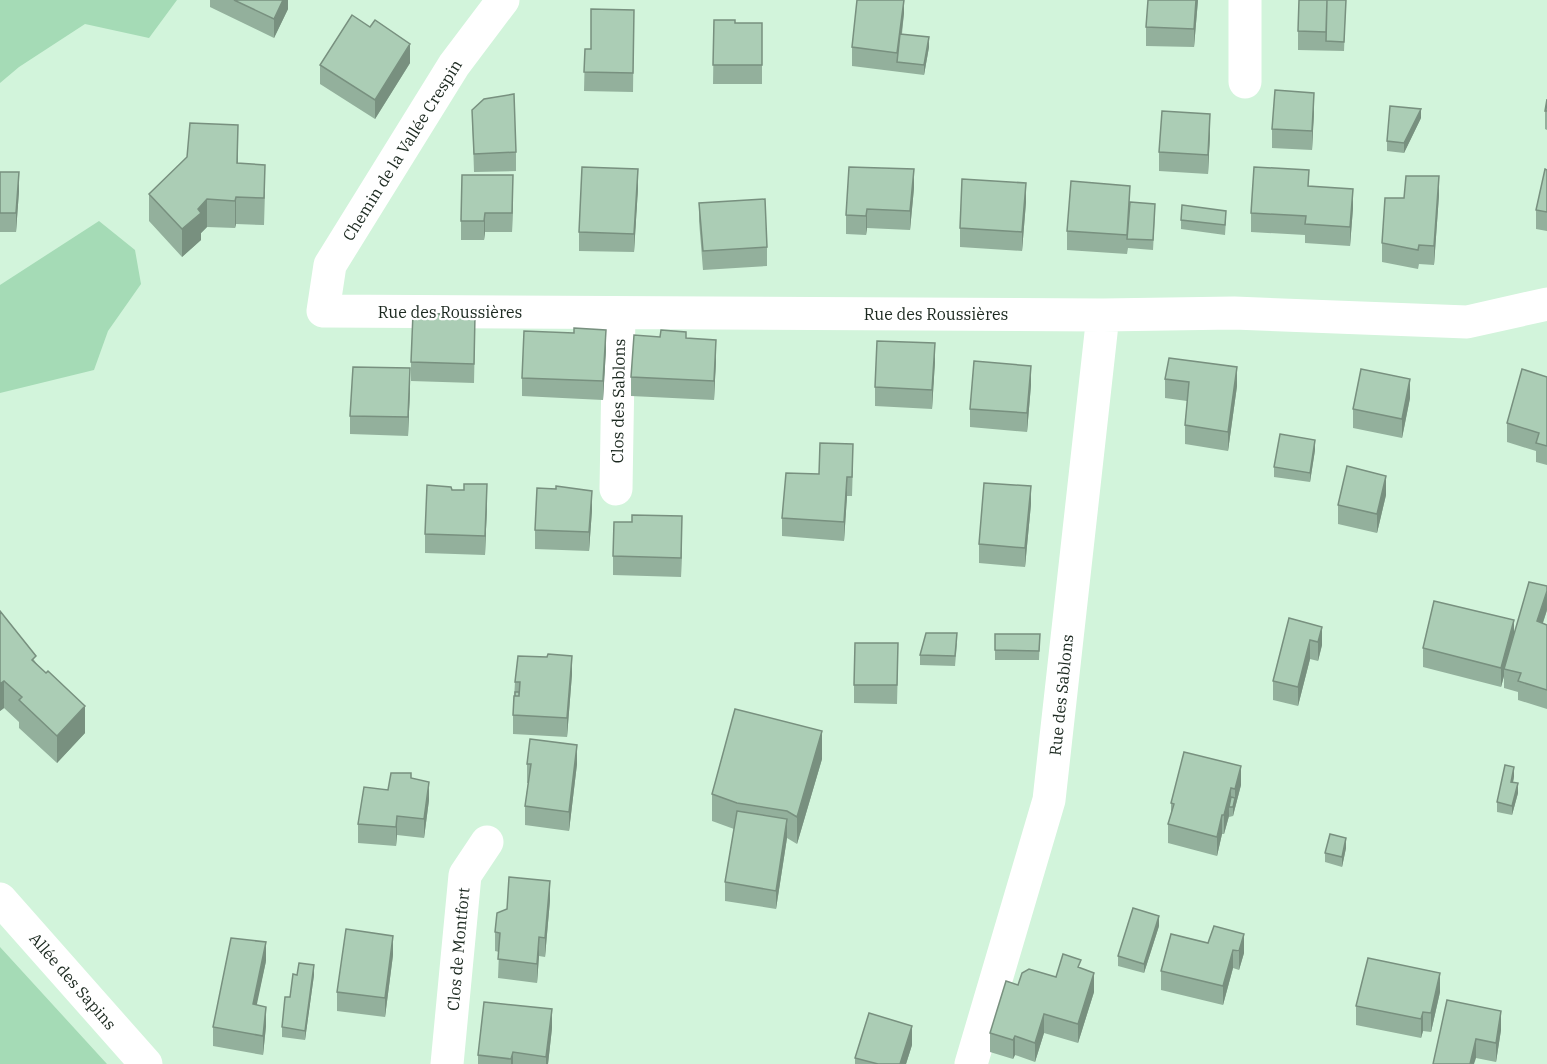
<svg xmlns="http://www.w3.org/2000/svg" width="1547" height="1064" font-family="'IBM Plex Serif',serif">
  <rect width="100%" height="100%" fill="#d2f4db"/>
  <!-- green -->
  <path fill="#a5dbb6" d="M0 0H177L149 38 85 24 19 67 0 83Z
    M99 221 135 250 141 284 108 331 94 370 0 393V285Z
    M0 947 107 1064H0Z"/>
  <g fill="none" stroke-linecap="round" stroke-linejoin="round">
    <!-- minor -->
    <path stroke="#fff" stroke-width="33" d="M503 0 454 65 330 265 323 311 1103 315 1234 313 1467 322 1547 304
      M1245 0V82
      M616 489 619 313
      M0 899 146 1064
      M447 1064 465 875 487 842
      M971 1064 1049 800 1103 315"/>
  </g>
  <!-- wall -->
  <path fill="#93b09c" d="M210 0H288V9L274 38 210 7Z
    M904 0V13L902 34 929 47 924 75 852 66V47Z
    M1198 0 1194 47 1146 46V27Z
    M1346 0 1344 51 1298 50V31Z
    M634 10 633 92 584 91 585 49H591Z
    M714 20 735 23H762V84H713Z
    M410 63 375 119 320 84V65Z
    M1547 99V130L1545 129V111Z
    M472 110 516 152V171L474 172Z
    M1314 111 1312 150 1272 148V129Z
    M1421 118 1404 153 1387 151V141Z
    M1210 133 1208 174 1159 171V152Z
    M238 152V163L265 192 264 225 236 224 235 228 207 227 201 233V240L182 257 149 221V194Z
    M1547 170V231L1536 229V210Z
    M0 172 19 191 16 232H0Z
    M1309 186 1353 208 1350 246 1305 243V235L1251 232V213Z
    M638 188 634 252 579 251V232Z
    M914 188 910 230 867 228 866 235 846 234V215Z
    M513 194 512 232H485L484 240H461V221Z
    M1439 195 1434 265 1419 264 1418 269 1382 262V243L1404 198Z
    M1026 202 1022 251 960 247V228Z
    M1130 202 1155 213 1153 250 1128 248 1127 254 1067 250V231Z
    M699 203 767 247V266L703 270 699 221Z
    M1181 220H1226L1225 235 1181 229Z
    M574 333 606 349 603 400 522 396V378Z
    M475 334 474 383 411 381V362Z
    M686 338 716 359 714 400 631 396V377Z
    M935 361 932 409 875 406V387Z
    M1547 377V465L1536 462V451L1507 442V423Z
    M1165 379 1237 386 1228 451 1185 444V425L1187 401 1165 398Z
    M1031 385 1027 432 970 427V409Z
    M410 387 408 436 350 434V416Z
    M1410 398 1402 438 1353 428V409Z
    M1315 450 1310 482 1274 477V467Z
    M853 463 852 496H847L844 541 782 536V518L819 474Z
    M452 490H464L487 503 485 555 425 553V534Z
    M1386 495 1377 533 1338 524V505Z
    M1031 504 1025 567 979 563V544Z
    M592 510 589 551 535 549V530Z
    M632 522 682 535 681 577 613 575V556Z
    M1547 610 1543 623 1547 625V709L1518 700V692L1504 688V676L1501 687 1423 667V648L1514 634Z
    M0 611 85 733 57 763 19 728V722L4 708 0 711Z
    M1289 618 1322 645 1318 661 1310 659 1298 706 1273 700V681Z
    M995 634H1040L1039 660H995Z
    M957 643 955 666 920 665V655Z
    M898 662 897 704 854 703V685Z
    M572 674 567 737 513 734V715L515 682Z
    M822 759 797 844 787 838 776 909 725 901V882L734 829 712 821V794Z
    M527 764H577L569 831 525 825V806L528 783H527Z
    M1514 777 1513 782 1518 793 1512 815 1497 812V802Z
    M411 778 429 800 424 838 397 835 396 846 358 843V824L388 790Z
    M1241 785 1233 816 1229 817V816L1224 834H1222L1217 856 1168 843V824L1171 815V803Z
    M1346 848 1342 867 1325 862V853Z
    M550 900 545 957 539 956 537 983 498 978 499 952 495 951V932Z
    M1159 926 1144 973 1118 966V956Z
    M1171 934 1244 953 1239 970 1233 968 1223 1005 1161 990V971Z
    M393 955 385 1017 337 1011V992Z
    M266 961 256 1005 266 1026 263 1055 213 1046V1027Z
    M1081 968 1094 992 1078 1043 1044 1033 1035 1062 1015 1055 1013 1059 990 1052V1033L1018 985 1056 977Z
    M314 975 305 1040 282 1037V1027Z
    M1440 992 1431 1032 1423 1031 1421 1038 1356 1025V1006Z
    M1501 1011V1030L1496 1062 1476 1058 1433 1064Z
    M552 1028 548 1064H478V1055Z
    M912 1045 906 1064H855V1058Z"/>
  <!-- shaded-wall -->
  <path fill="#78907f" d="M283 0H288V9L274 38V19Z
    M904 0V13L898 62H897V72V53Z
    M1196 0H1198L1194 47V29Z
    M929 37V47L924 75V65Z
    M410 44V63L375 119V100Z
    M1314 93V111L1312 150V131Z
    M1421 109V118L1404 153V143Z
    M1210 114V133L1208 174V155Z
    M238 125V152L237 190V163Z
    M638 169V188L634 252V234Z
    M914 169V188L910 230V211Z
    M19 172V191L16 232V213Z
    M513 175V194L512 232V213Z
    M1439 176V195L1434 265V246Z
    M1026 183V202L1022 251V232Z
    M1353 189V208L1350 246V227Z
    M236 197V224L235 228V201Z
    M207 199V227L201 233V240L182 257V229L198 209Z
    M867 209V228L866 235V216Z
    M485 213V232L484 240V221Z
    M606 330V349L603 400V381Z
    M716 340V359L714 400V381Z
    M935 343V361L932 409V390Z
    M1031 366V385L1027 432V413Z
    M1237 367V386L1228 451V432Z
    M410 368V387L408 436V417Z
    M1410 379V398L1402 438V419Z
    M1315 440V450L1310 482V473Z
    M1386 476V495L1377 533V514Z
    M847 477V496L844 541V522Z
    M487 484V503L485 555V536Z
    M1031 486V504L1025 567V548Z
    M592 491V510L589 551V532Z
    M682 516V535L681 577V558Z
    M1547 591V610L1537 640V621Z
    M1514 620V639L1504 669V676L1501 687V668Z
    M1322 627V645L1318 661V642Z
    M1310 640V659L1298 706V687Z
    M572 656V674L567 737V718Z
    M4 681V708L0 711V684Z
    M85 706V733L57 763V736Z
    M822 731V759L797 844V817Z
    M577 745V764L569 831V812Z
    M1241 766V785L1235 808V789Z
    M1514 767V777L1511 791V782Z
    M429 782V800L424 838V819Z
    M1518 783V793L1512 815V806Z
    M1231 788V806L1229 807V816L1224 834V815Z
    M1235 798V808L1233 816V807Z
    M1222 815V834L1217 856V837Z
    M397 816V835L396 846V827Z
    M787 819V838L776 909V891Z
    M1346 838V848L1342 867V857Z
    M550 881V900L545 957V938Z
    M1159 916V926L1144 973V964Z
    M1244 934V953L1239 970V951Z
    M393 936V955L385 1017V998Z
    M539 937V956L537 983V964Z
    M266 942V961L253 1023V1004Z
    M1233 950V968L1223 1005V986Z
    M314 965V975L305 1040V1031Z
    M1094 973V992L1078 1043V1024Z
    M1440 973V992L1431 1032V1013Z
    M266 1007V1026L263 1055V1036Z
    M552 1009V1028L548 1064H546V1057Z
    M1501 1011V1030L1496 1062V1043Z
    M1423 1012V1031L1421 1038V1019Z
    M1044 1014V1033L1035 1062V1043Z
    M912 1026V1045L906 1064H900Z
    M1015 1036V1055L1013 1059V1040Z
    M1476 1039V1058L1474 1064H1470Z
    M513 1052V1064H511V1059Z"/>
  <!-- building -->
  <path fill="#abcdb5" stroke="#78907f" stroke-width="1.5" d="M234 0H283L274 19Z
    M857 0H904L897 53 852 47Z
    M1148 0H1196L1194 29 1146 27Z
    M1299 0H1327L1326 32 1298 31Z
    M1327 0H1346L1344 42 1326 41Z
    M591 9 634 10 633 73 584 72 585 49H591Z
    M352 15 370 27 375 20 410 44 375 100 320 65Z
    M714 20H735V23H762V65H713Z
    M900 34 929 37 924 65 897 62Z
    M1275 90 1314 93 1312 131 1272 129Z
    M514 94 516 152 474 154 472 110 484 99Z
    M1547 99V111H1545Z
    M1390 106 1421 109 1404 143 1387 141Z
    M1162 111 1210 114 1208 155 1159 152Z
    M190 123 238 125 237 163 265 165 264 198 236 197 235 201 207 199 198 209 201 213 182 229 149 194 187 157Z
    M582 167 638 169 634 234 579 232Z
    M849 167 914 169 910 211 867 209 866 216 846 215Z
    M1254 167 1309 170 1308 186 1353 189 1350 227 1305 224 1306 216 1251 213Z
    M1545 169 1547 170V212L1536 210Z
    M0 172H19L16 213H0Z
    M462 175H513L512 213H485L484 221H461Z
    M1406 176H1439L1434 246 1419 245 1418 250 1382 243 1385 198H1404Z
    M962 179 1026 183 1022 232 960 228Z
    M1071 181 1130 186 1127 235 1067 231Z
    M765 199 767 247 703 251 699 203Z
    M1130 202 1155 204 1153 240 1127 239Z
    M1182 205 1226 211 1225 225 1181 220Z
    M413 313 475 315 474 364 411 362Z
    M574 328 606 330 603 381 522 378 524 331 574 333Z
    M661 330 686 332V338L716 340 714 381 631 377 634 335 660 337Z
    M877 341 935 343 932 390 875 387Z
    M1169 358 1237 367 1228 432 1185 425 1189 382 1165 379Z
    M974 361 1031 366 1027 413 970 409Z
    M353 367 410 368 408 417 350 416Z
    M1361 369 1410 379 1402 419 1353 409Z
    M1522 369 1547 377V446L1536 443 1539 433 1507 423Z
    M1280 434 1315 440 1310 473 1274 467Z
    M820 443 853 444 852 477H847L844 522 782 518 786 473 819 474Z
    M1347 466 1386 476 1377 514 1338 505Z
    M984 483 1031 486 1025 548 979 544Z
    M464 484H487L485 536 425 534 427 485 451 487 452 490H464Z
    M556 486 592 491 589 532 535 530 537 488 556 489Z
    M632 515 682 516 681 558 613 556 614 522H632Z
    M1529 582 1547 586V591L1537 621 1547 625V690L1518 681 1521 673 1504 669Z
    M1434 601 1514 620 1501 668 1423 648Z
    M0 611 36 656 32 660 46 673 48 671 85 706 57 736 19 700 22 697 4 681 0 684Z
    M1289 618 1322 627 1318 642 1310 640 1298 687 1273 681Z
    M926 633H957L955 656 920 655Z
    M995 634H1040L1039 651 995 650Z
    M855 643H898L897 685H854Z
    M548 654 572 656 567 718 513 715 514 696H519L520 682H515L518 656 547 657Z
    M515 692H519V696H515Z
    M735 709 822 731 797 817 787 811 737 803 712 794Z
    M530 739 577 745 569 812 525 806 531 764H527Z
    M1184 752 1241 766 1235 789 1231 788 1224 815H1222L1217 837 1168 824 1174 804 1171 803Z
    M1505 765 1514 767 1511 782 1518 783 1512 806 1497 802Z
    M391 773H411V778L429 782 424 819 397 816 396 827 358 824 364 787 388 790Z
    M1231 797 1235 798 1233 807H1229Z
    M737 811 787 819 776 891 725 882Z
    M1330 834 1346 838 1342 857 1325 853Z
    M509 877 550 881 545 938 539 937 537 964 498 959 500 933 495 932 497 913 507 909Z
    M1133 908 1159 916 1144 964 1118 956Z
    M1214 926 1244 934 1239 951 1233 950 1223 986 1161 971 1171 934 1208 943Z
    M346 929 393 936 385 998 337 992Z
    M231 938 266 942 253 1004 266 1007 263 1036 213 1027Z
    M1063 954 1081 960 1078 967 1094 973 1078 1024 1044 1014 1035 1043 1015 1036 1013 1040 990 1033 1006 981 1018 985 1022 973 1029 969 1056 977Z
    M1368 958 1440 973 1431 1013 1423 1012 1421 1019 1356 1006Z
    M299 963 314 965 305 1031 282 1027 285 997H290L293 974 297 975Z
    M1447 1000 1501 1011 1496 1043 1476 1039 1470 1064H1433Z
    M484 1002 552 1009 546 1057 513 1052 511 1059 478 1055Z
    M869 1013 912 1026 900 1064H878L855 1058Z"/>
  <g text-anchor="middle" stroke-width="4.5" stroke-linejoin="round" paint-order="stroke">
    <!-- street labels -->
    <g font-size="16" fill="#1b281f" stroke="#fff">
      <text transform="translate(402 150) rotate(-58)" y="6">Chemin de la Vallée Crespin</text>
      <text x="450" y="318">Rue des Roussières</text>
      <text x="936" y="320">Rue des Roussières</text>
      <text transform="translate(618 401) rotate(-89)" y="6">Clos des Sablons</text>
      <text transform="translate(1061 695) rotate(-84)" y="6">Rue des Sablons</text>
      <text transform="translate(458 949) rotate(-85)" y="6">Clos de Montfort</text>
      <text transform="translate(73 981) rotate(49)" y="6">Allée des Sapins</text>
    </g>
  </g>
</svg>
